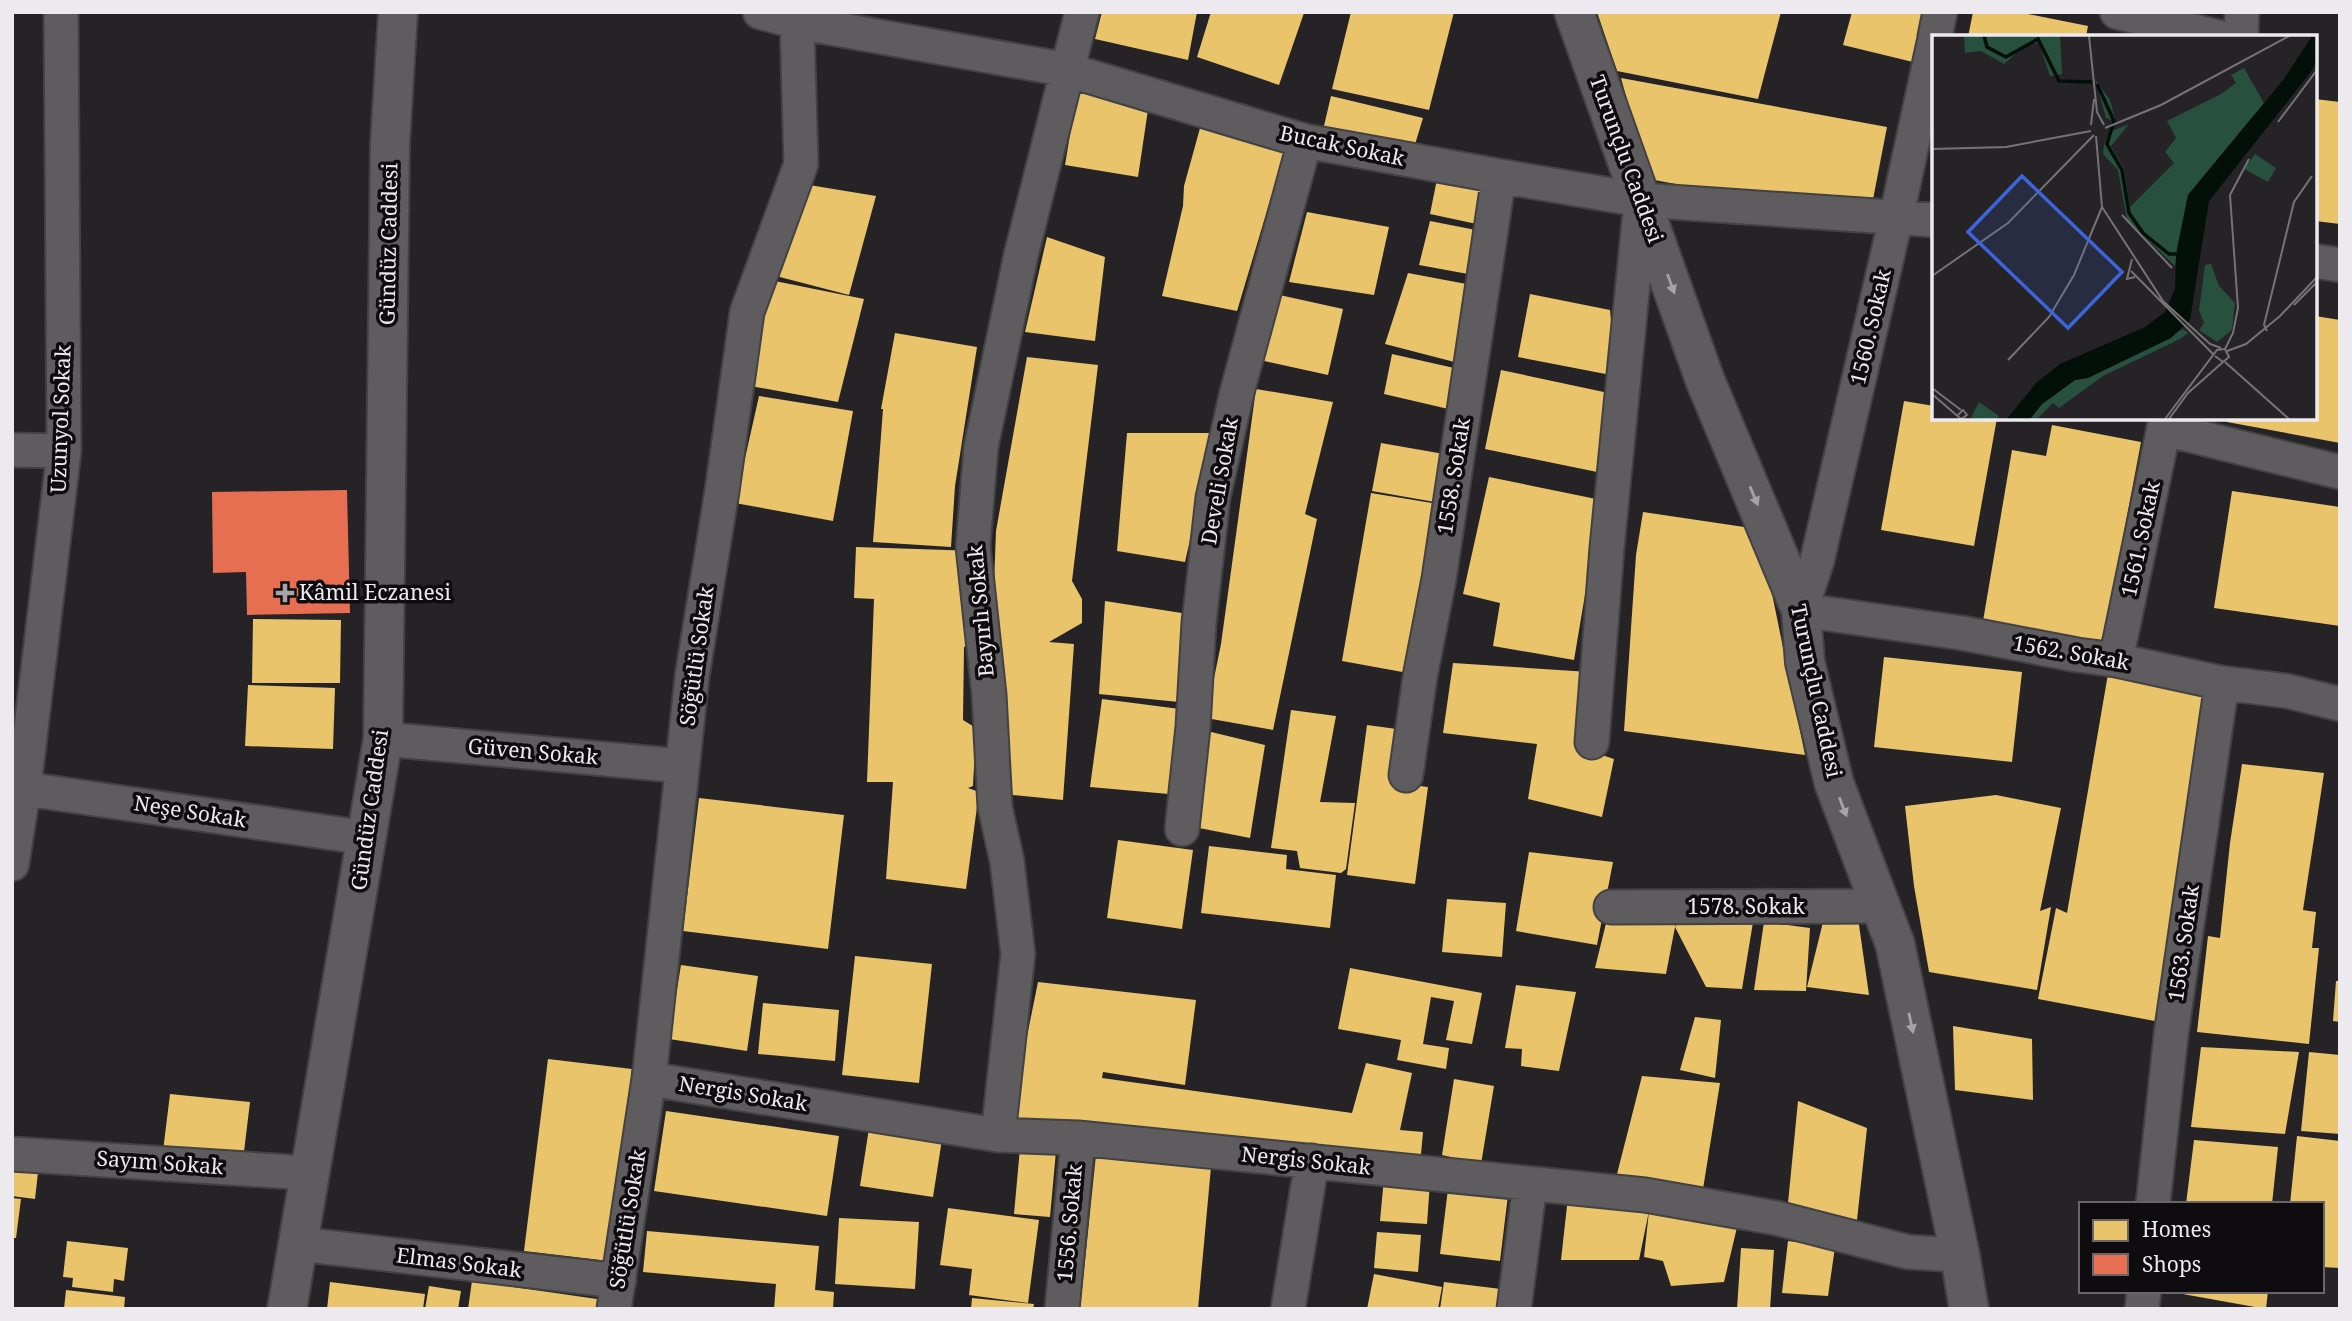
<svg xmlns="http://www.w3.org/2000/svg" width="2352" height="1321" font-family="'Noto Serif',serif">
  <rect width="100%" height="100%" fill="#252326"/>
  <!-- homes -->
  <path fill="#e9c46a" d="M1102 12H1197L1188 60 1095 39Z
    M1211 12 1304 13 1279 85 1197 57Z
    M1351 12H1454L1429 110 1332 89Z
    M1597 12H1781L1758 99 1617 71Z
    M1852 12H1929L1917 63 1843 45Z
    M1973 12H2018L2088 26 2086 37H1968Z
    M1621 78 1887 127 1869 220 1649 179Z
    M1077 92 1149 103 1138 177 1065 165Z
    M1331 96 1423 118 1413 151 1323 130Z
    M2315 99 2340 102V224L2315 221Z
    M1202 121 1287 144 1237 311 1162 296 1183 206 1184 186Z
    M1439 169 1495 180 1486 226 1430 214Z
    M803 184 876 196 849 295 776 276Z
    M1307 212 1389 227 1374 295 1289 282Z
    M1430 221 1486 232 1479 276 1419 265Z
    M1047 237 1105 257 1095 341 1025 332Z
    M1408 273 1477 286 1466 365 1385 344Z
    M770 280 864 299 838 402 745 385Z
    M1275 294 1343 309 1328 375 1260 360Z
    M1530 294 1610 310 1616 376 1518 357Z
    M2315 316 2340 320V443L2227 422V418H2315Z
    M895 333 977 347 955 486 951 547 873 542 883 409H881Z
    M1392 354 1463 370 1457 411 1384 394Z
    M1027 357 1098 365 1072 581 1082 599V623L1049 642 1074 644 1063 800 1003 794 992 639 996 531Z
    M1501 370 1618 395 1602 473 1485 449Z
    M1256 389 1333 402 1305 514 1317 519 1273 730 1206 718 1221 644Z
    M759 396 853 411 833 521 735 503Z
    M1904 401 1934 406V418H1997L1974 546 1881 530Z
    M2052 425 2141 442 2101 654 1982 627 2012 450 2046 456Z
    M1127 433H1214L1185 562 1117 551Z
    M1381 443 1444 454 1435 502 1372 491Z
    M1489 477 1601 500 1574 660 1493 646 1500 603 1463 594Z
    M2232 491 2340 507V626L2214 608Z
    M1371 493 1438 504 1408 673 1342 661Z
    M1643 512 1751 528 1768 574 1805 755 1624 731 1636 555Z
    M856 547 977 551 973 643 964 647 963 720 976 728 973 786 968 788 979 792 966 889 886 879 893 782H867L874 599 854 598Z
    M1105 601 1188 614 1179 702 1099 694Z
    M253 619 341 620 340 683H252Z
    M1884 657 2022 672 2012 762 1874 747Z
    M1453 663 1589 672 1581 748 1614 759 1602 817 1528 799 1537 744 1443 733Z
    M2109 668 2215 687 2160 1022 2038 999 2056 908 2067 913Z
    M248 685 335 688 333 749 245 746Z
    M1102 699 1180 709 1169 794 1090 787Z
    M1291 710 1336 716 1320 802 1355 803 1346 869 1341 873 1300 868 1297 851 1271 848Z
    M1367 725 1404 730 1396 783 1428 787 1415 884 1347 875Z
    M1207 731 1265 745 1250 838 1194 827Z
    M2242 764 2324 773 2303 910 2316 912 2312 948H2319L2309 1044 2197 1032 2208 936 2220 938 2230 843Z
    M1996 795 2061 808 2040 911 2051 907 2037 990 1929 972 1914 886 1905 806Z
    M699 798 844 815 828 949 683 931Z
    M1118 840 1193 850 1182 929 1107 918Z
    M1209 846 1287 855 1286 869 1336 875 1330 928 1201 913Z
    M1529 852 1613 862 1597 945 1516 931Z
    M1447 899 1506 903 1502 957 1442 952Z
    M1692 900 1756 904 1742 989 1706 987 1675 927 1666 974 1595 968 1611 903 1678 913 1675 927Z
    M1824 918H1858L1869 995 1807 987Z
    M1764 922 1810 928 1806 991 1754 990Z
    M855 956 932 964 919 1083 842 1075Z
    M681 965 758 976 747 1051 669 1039Z
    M1350 968 1482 993 1472 1044 1446 1040 1454 1001 1431 997 1423 1044 1449 1048 1446 1069 1397 1060 1401 1040 1338 1029Z
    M2336 981H2340V1022L2333 1021Z
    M1038 982 1196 1000 1185 1085 1103 1072 1102 1078 1352 1113 1366 1063 1412 1073 1400 1130 1423 1132 1420 1165 1017 1120 1021 1066Z
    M1516 985 1576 992 1559 1071 1521 1066 1522 1049 1505 1048Z
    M763 1003 839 1010 835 1061 758 1054Z
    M1695 1017 1721 1020 1715 1078 1680 1070Z
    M1953 1026 2032 1039 2033 1100 1955 1090Z
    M2201 1047 2299 1052 2285 1134 2191 1127Z
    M2309 1052 2340 1055V1134L2301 1131Z
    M548 1059 632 1069 609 1261 524 1251Z
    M1642 1076 1720 1083 1703 1189 1617 1174Z
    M1454 1079 1494 1086 1481 1164 1442 1155Z
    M170 1094 250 1102 243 1160 163 1151Z
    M1798 1101 1867 1128 1857 1220 1788 1203Z
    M666 1111 839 1136 827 1216 654 1191Z
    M870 1122 943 1133 933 1197 860 1186Z
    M2297 1136 2340 1141V1268L2322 1267V1204H2290Z
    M2194 1140 2278 1147 2272 1204H2186Z
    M1097 1145 1212 1156 1198 1309H1080Z
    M1020 1148 1056 1151 1050 1217 1014 1214Z
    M12 1161 39 1164 35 1199 12 1196Z
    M1384 1178 1430 1182 1427 1224 1380 1221Z
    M1448 1189 1508 1195 1500 1261 1440 1254Z
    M1568 1197 1739 1219 1724 1282 1671 1286 1663 1261 1644 1257 1649 1211 1639 1260H1561Z
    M12 1198 21 1199 16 1238H12Z
    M948 1208 1039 1220 1028 1303 969 1295 972 1269 940 1265Z
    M839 1218 919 1222 915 1289 835 1284Z
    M647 1231 819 1246 815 1290 834 1292 833 1309H774L776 1284 643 1272Z
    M1377 1232 1421 1235 1418 1272 1374 1268Z
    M67 1241 128 1248 124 1281 114 1279 113 1292 72 1287 73 1278 63 1277Z
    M1788 1241 1835 1247 1828 1296 1782 1293Z
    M1741 1248 1774 1250 1770 1309H1737Z
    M1374 1274 1442 1287 1438 1309H1367Z
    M472 1281 604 1300 602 1309H468Z
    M330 1282 425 1294 423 1309H327Z
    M1444 1282 1509 1290 1507 1309H1440Z
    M429 1286 461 1291 458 1309H425Z
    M66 1290 125 1297 124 1309H64Z
    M2166 1291H2268L2266 1309Z
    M972 1298 1034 1304 1033 1309H971Z"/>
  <!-- shops -->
  <path fill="#e76f51" d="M347 490 350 613 247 615 246 572 213 573 212 492Z"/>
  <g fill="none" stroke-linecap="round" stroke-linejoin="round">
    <!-- street casing -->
    <g stroke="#424144" stroke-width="37">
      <path id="street" d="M760 12 797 22 1068 70 1305 141 1499 176 1641 200 1934 220
        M2117 12 2218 37
        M1935 37 1940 12
        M2241 37 2242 12
        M1934 43 1896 218 1817 561 1801 610 1962 633 2077 655 2116 660 2222 683 2287 691 2340 704
        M2315 261 2340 265
        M2165 429 2340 472
        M12 450 64 451
        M2116 660 2166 418
        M383 739 682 766
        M1592 742 1607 548 1641 201
        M1406 775 1420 677 1439 579 1499 176
        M12 787 367 838
        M1182 829 1193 727 1199 623 1213 498 1237 392 1305 141
        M12 864 24 787 64 451 61 12
        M1611 907 1881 906
        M649 1079 998 1135 1078 1138 1645 1195 1776 1218 1908 1252 1960 1255
        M998 1135 1018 954 1007 861 995 807 989 695 973 546 981 447 1021 255 1082 12
        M12 1154 309 1173
        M2153 1204 2171 1035 2222 683
        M299 1244 619 1281
        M614 1309 649 1079 692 677 722 491 747 312 801 164 797 22 800 12
        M1062 1309 1078 1138
        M1288 1309 1312 1161
        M1514 1309 1530 1184
        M2142 1309 2144 1291"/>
    </g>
    <!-- secondary casing -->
    <g stroke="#424144" stroke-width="42">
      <path id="secondary" d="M1574 12 1705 380 1801 610 1805 662 1834 783 1895 944 1960 1255 1969 1309
        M287 1309 383 739 390 143 398 12"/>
    </g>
    <!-- street -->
    <use href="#street" stroke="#5e5c5f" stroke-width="33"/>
    <!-- secondary -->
    <use href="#secondary" stroke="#5e5c5f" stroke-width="38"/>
  </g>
  <!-- one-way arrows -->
  <defs><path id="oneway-solid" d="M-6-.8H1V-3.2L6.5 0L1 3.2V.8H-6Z" transform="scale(1.75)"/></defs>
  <g fill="#a5a3a6">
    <use href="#oneway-solid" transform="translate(1671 284) rotate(70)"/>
    <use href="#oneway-solid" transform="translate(1754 496) rotate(67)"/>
    <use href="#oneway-solid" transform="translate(1843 807) rotate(69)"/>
    <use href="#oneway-solid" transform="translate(1911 1023) rotate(78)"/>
  </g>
  <!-- markers -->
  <path fill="#a6a4a8" stroke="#0e0c0f" stroke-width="2.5" d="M281.5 582.5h7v7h7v7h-7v7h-7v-7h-7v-7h7z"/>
  <g text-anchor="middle" stroke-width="7" stroke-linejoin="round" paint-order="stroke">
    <!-- street labels -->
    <g font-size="21" fill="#eceaee" stroke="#0e0c0f">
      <text transform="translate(1342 146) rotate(12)" y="7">Bucak Sokak</text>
      <text transform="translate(1626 159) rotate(70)" y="7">Turunçlu Caddesi</text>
      <text transform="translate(389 244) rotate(-89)" y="7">Gündüz Caddesi</text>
      <text transform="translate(1871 327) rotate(-77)" y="7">1560. Sokak</text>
      <text transform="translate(61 419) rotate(-88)" y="7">Uzunyol Sokak</text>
      <text transform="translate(1454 476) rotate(-81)" y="7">1558. Sokak</text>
      <text transform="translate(1220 481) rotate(-80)" y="7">Develi Sokak</text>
      <text transform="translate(2141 539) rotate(-78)" y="7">1561. Sokak</text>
      <text transform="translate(981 611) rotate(-95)" y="7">Bayırlı Sokak</text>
      <text transform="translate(2071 653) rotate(10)" y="7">1562. Sokak</text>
      <text transform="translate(697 656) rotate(-82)" y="7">Söğütlü Sokak</text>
      <text transform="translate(1816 691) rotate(78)" y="7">Turunçlu Caddesi</text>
      <text transform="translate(533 752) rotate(5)" y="7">Güven Sokak</text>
      <text transform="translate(370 810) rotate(-82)" y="7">Gündüz Caddesi</text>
      <text transform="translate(190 812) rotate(9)" y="7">Neşe Sokak</text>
      <text x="1746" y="914">1578. Sokak</text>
      <text transform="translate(2184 943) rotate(-82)" y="7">1563. Sokak</text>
      <text transform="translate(743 1094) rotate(9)" y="7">Nergis Sokak</text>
      <text transform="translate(1306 1161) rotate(6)" y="7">Nergis Sokak</text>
      <text transform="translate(160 1163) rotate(4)" y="7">Sayım Sokak</text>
      <text transform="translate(628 1219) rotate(-81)" y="7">Söğütlü Sokak</text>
      <text transform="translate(1070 1223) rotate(-85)" y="7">1556. Sokak</text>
      <text transform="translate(459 1263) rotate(7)" y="7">Elmas Sokak</text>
    </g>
    <!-- poi labels -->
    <g font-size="21" fill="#eceaee" stroke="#0e0c0f" text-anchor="start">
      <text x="299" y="600">Kâmil Eczanesi</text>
    </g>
  </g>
  <!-- overview -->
  <g transform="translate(1932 35)">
    <rect width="385" height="385" fill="#252326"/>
    <path d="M32 1H128L130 39 118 41 107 8 95 9 72 29 49 16 33 18ZM312 33 332 68 256 160 243 231 195 185 186 135 171 119 172 109 178 97 197 89 179 111 192 134 198 172 242 128 233 117 244 103 235 86 289 59 304 48 299 40ZM163 44 178 65 184 87 174 83ZM323 119 344 133 336 147 312 134ZM279 229 287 251 303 268 300 295 285 307 267 295 272 288 267 275 273 230ZM251 294 256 298 248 304 171 341 127 373 121 368 105 384H98L110 369 143 345 156 343ZM47 367 67 381 65 384 39 383Z" fill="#27503e"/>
    <path d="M380 1H385V26L378 38 277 166 258 285 239 303 156 343 143 345 110 369 98 384H75L104 348 128 329 213 292 233 277 243 254 244 219 256 160 352 44Z" fill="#030f09"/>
    <path fill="none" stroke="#030f09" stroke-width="3.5" d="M52 1 55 12 74 22 106 4 127 46 160 47M165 49 182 86 175 109 190 135 197 178 211 198 237 219H244"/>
    <path fill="none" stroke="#757376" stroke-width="2" d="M157 1 165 77 172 90M346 87 385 35M159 90 162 64M173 93 229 70 357 1M164 101 170 172 231 266 278 309 289 313M0 114 74 112 159 96M190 180 240 233M200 224 195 244 203 242M199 236 282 320M0 241 76 188 162 100M362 270 385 247M335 296 332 290 362 167 380 141M293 314 301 298 306 273 298 160 317 124M295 316 314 309 348 281 385 242M76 325 117 282 142 240 170 172M293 327 357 384M0 353 29 375M0 359 29 384 35 380 31 375 26 380M233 384 285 315 293 314 297 322 291 327 283 321M237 384 256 358 291 327"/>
    <path fill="#3c65db" fill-opacity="0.15" stroke="#3c65db" stroke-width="3.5" d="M90 141 190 237 136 293 36 197Z"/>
    <rect width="385" height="385" fill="none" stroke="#eceaee" stroke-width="3.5"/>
  </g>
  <!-- border -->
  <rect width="2352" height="1321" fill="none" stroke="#eceaee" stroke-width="28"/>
  <!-- legend -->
  <rect x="2079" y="1202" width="245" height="91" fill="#0e0c0f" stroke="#676568" stroke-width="2"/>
  <rect x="2093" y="1220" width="35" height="21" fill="#e9c46a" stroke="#676568" stroke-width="2"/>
  <text x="2142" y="1237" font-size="21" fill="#eceaee">Homes</text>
  <rect x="2093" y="1254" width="35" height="21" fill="#e76f51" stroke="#676568" stroke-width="2"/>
  <text x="2142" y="1272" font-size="21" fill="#eceaee">Shops</text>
</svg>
